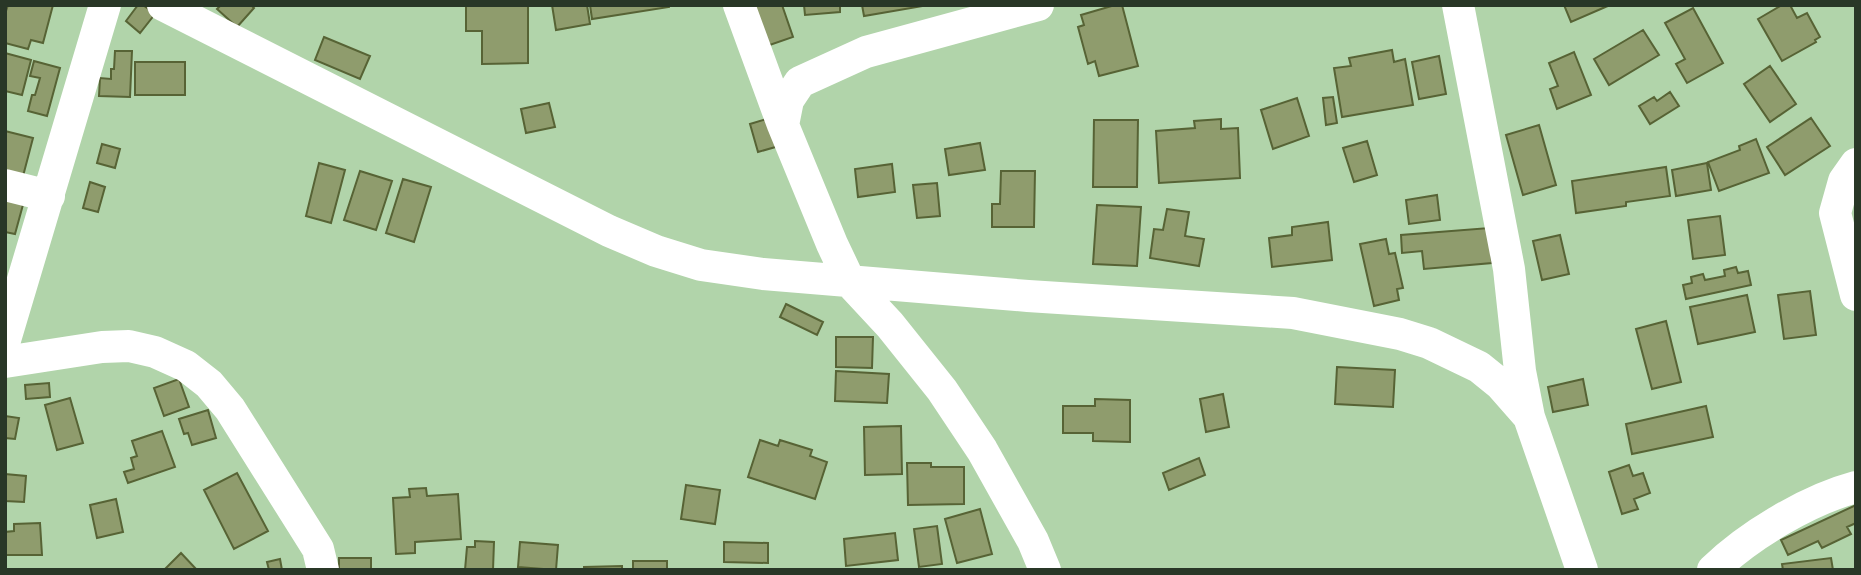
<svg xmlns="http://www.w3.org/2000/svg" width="1861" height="575" font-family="Montserrat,sans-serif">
  <rect width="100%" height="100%" fill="#b1d4aa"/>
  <!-- building -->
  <path fill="#8f9c6d" stroke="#576335" stroke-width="2" d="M8 5H53L43 43 31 40 28 49 5 43V14Z
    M138 5H143L155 14 140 33 126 21Z
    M221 5H251L254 8 237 27 217 9Z
    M552 5H587L590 24 556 30Z
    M590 5H669V7L592 19Z
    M758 5H782L793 37 758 49 745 9Z
    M804 5H840V12L805 15Z
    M862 5H923V6L864 16Z
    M1115 5H1122L1138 66 1099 76 1095 61 1088 64 1078 27 1084 25 1081 15Z
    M1564 5H1610L1571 22Z
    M1782 5H1790L1797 18 1807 13 1820 37 1815 40 1816 42 1782 61 1758 19Z
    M466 6H528V63L482 64V31H466Z
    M1693 8 1723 63 1687 83 1676 64 1685 59 1665 23Z
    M1643 30 1659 55 1609 85 1594 59Z
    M324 37 370 56 360 79 315 60Z
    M1392 50 1394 62 1405 59 1413 105 1342 117 1334 68 1351 66 1349 58Z
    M115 51H132L130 97 99 96 100 78 111 79V69H114Z
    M1574 52 1591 95 1557 109 1550 89 1558 86 1549 63Z
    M5 53 31 60 22 95 5 91Z
    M1439 56 1446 94 1419 99 1412 62Z
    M34 61 60 68 47 116 28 111 32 95H35L40 78 30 76Z
    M135 62H185V95H135Z
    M1770 66 1796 104 1770 122 1744 84Z
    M1670 92 1679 106 1650 124 1639 106 1654 97 1657 101Z
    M1333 97 1337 123 1326 125 1323 98Z
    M1297 98 1309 136 1273 149 1261 110Z
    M549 103 555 127 526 133 521 109Z
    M770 118 779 146 758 152 750 124Z
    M1811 118 1830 146 1785 175 1767 147Z
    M1221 119V129L1238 128 1240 178 1159 183 1156 131 1195 128 1194 121Z
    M1094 120H1138L1137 187H1093Z
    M1539 125 1556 185 1523 195 1506 135Z
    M5 131 33 138 22 180 5 175Z
    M1756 139 1769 173 1719 191 1708 162 1740 150 1739 146Z
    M1367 141 1377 175 1354 182 1343 148Z
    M980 143 985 170 949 175 945 149Z
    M102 144 120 149 115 168 97 163Z
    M319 163 345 170 331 223 306 216Z
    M1707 163 1711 190 1676 196 1672 170Z
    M892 164 895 192 858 197 855 169Z
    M1666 167 1670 196 1626 202V206L1576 213 1572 181Z
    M360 171 392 181 376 230 344 220Z
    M1001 171H1035L1034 227H992V204H1000Z
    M403 179 431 187 414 242 386 233Z
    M90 182 105 187 98 212 83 208Z
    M937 183 940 216 917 218 913 185Z
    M1437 195 1440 220 1409 224 1406 200Z
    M5 197 24 201 15 234 5 232Z
    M1097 205 1141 207 1137 266 1093 264Z
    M1167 209 1189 212 1185 236 1204 239 1199 266 1150 258 1154 229 1163 230Z
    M1720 216 1725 255 1693 259 1688 220Z
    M1328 222 1332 260 1272 267 1269 238 1292 235V227Z
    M1489 228 1492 263 1424 269 1422 251 1402 253 1401 235Z
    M1560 235 1569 274 1542 280 1533 241Z
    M1386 239 1389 254 1395 253 1403 288 1397 289 1399 300 1374 306 1360 244Z
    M1736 267 1738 273 1748 271 1751 285 1686 299 1683 285 1692 283 1691 277 1703 274 1705 280 1725 276 1724 270Z
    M1810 291 1816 335 1784 339 1778 295Z
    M1747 295 1755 332 1698 344 1690 307Z
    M786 304 823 322 817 335 780 317Z
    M1666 321 1681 382 1652 389 1636 329Z
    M836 337H873L872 368 836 367Z
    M1337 367 1395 370 1393 407 1335 404Z
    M836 371 889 374 887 403 835 401Z
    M179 379 189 407 164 416 154 388Z
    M1583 379 1588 405 1553 412 1548 387Z
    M49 383 50 397 26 399 25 385Z
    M1223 394 1229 427 1206 432 1200 399Z
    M70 398 83 443 57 450 45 405Z
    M1095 399 1130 400V442L1093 441V433H1063V406H1095Z
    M1706 406 1713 437 1632 454 1626 424Z
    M208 410 216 438 192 445 188 433 184 434 179 419Z
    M5 416 19 418 15 439 5 438Z
    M901 426 902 474 865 475 864 427Z
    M162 431 175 467 128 483 124 472 134 469 131 458 137 456 132 441Z
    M760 440 778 446 780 440 812 450 810 456 827 462 815 499 748 477Z
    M1199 458 1205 475 1169 490 1163 473Z
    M907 463H931V467H964V504L908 505Z
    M1629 465 1633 476 1643 473 1650 493 1634 499 1638 509 1622 514 1609 472Z
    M237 473 268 531 234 549 204 490Z
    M5 474 26 476 24 502 5 501Z
    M686 485 720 490 715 524 681 519Z
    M426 488 427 496 458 494 461 539 415 542V553L396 554 393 498 410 497 409 489Z
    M116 499 123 532 97 538 90 505Z
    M1856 505V523L1847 527 1851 534 1822 548 1818 541 1788 555 1781 540Z
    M980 509 992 554 957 563 945 519Z
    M40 523 42 555H5V532L14 531V524Z
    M937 526 942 564 919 567 914 529Z
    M895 533 898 560 846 566 844 539Z
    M475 541 494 542 493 570H465L467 547H475Z
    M520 542 558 545 556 570 518 567Z
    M724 542 768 543V563L724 562Z
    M181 553 197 570H164Z
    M339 558H371V570H339Z
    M1831 558 1833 570H1783L1782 564Z
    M280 559 282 570H269L267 562Z
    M633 561H667V570H633Z
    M622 566V570H584V567Z"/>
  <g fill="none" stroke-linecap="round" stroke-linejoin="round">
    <!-- minor -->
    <path stroke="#fff" stroke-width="32" d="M163 5 609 231 656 251 701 265 763 274 1028 296 1293 313 1400 334 1429 343 1479 367 1500 384 1529 417
      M739 5 783 125
      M1038 5 866 52 800 82 788 100 783 125 832 244 850 282 890 325 942 390 982 450 1033 541 1045 570
      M1458 5 1509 269 1520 371 1529 417 1582 570
      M1856 164 1844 181 1835 213 1856 295
      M5 185 49 196
      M5 340 105 5
      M5 362 102 347 129 346 155 352 186 366 209 384 230 409 318 549 323 570
      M1713 570C1749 535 1808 500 1856 487"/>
  </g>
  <!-- border -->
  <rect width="1861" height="575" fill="none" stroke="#293727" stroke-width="14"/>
</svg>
